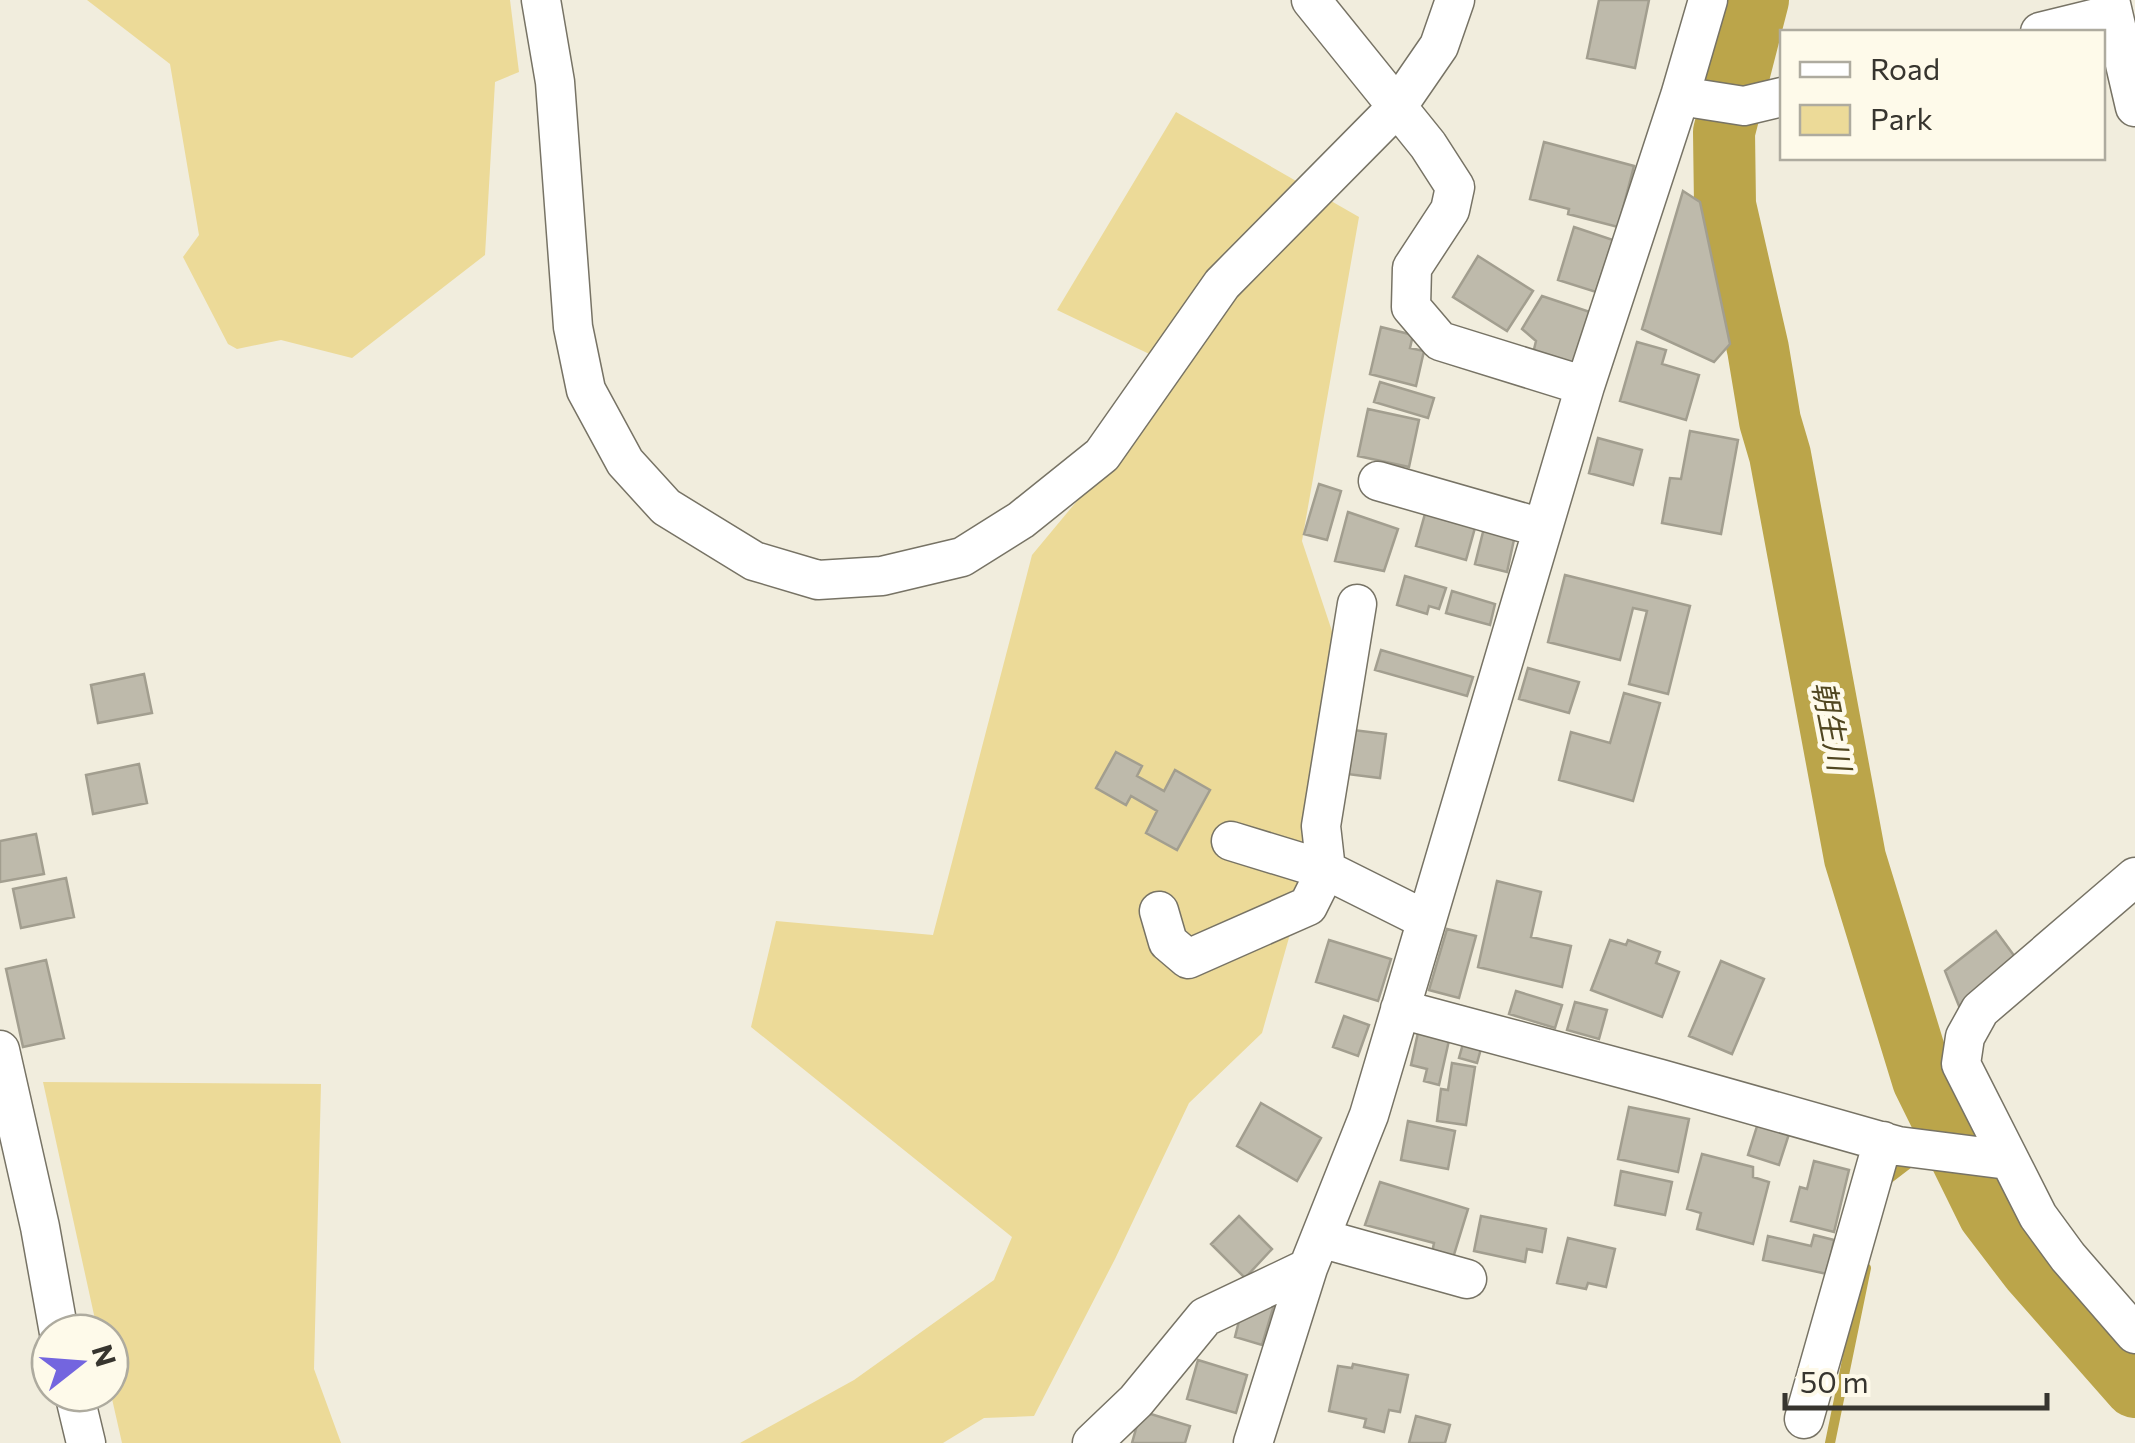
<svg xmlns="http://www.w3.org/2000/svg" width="2135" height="1443" font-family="Commissioner,'Noto Sans JP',sans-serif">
  <rect width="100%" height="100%" fill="#f1eddd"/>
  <!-- green -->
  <path fill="#ecda98" d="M87 0H510L519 72 495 82 485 255 352 358 281 340 237 349 228 344 183 257 199 235 170 64Z
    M1176 112 1359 217 1302 541 1341 658 1324 814 1262 1033 1189 1103 1115 1259 1034 1416 984 1418 943 1443H740L854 1380 994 1280 1012 1237 751 1027 776 921 933 935 1032 555 1185 371 1057 310Z
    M43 1082 321 1084 314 1369 341 1443H122L110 1390V1333H98Z"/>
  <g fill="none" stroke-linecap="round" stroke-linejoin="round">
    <!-- stream -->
    <path stroke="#bba54a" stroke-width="10" d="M1883 1183 1913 1160
      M1830 1443 1866 1268"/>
    <!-- river -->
    <path stroke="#bba54a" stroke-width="62" d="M1758 0 1724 132 1725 205 1758 349 1770 421 1780 455 1855 858 1923 1080 1989 1214 2031 1269 2135 1387"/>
  </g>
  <!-- building -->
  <path fill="#bebaab" stroke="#a29e8f" stroke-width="2.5" d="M1599 0H1649L1635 68 1587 58Z
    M1544 142 1634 166 1618 227 1568 214 1569 209 1530 199Z
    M1683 191 1700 202 1730 344 1714 362 1642 329Z
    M1574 227 1613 240 1596 292 1558 280Z
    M1478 256 1533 291 1507 331 1453 297Z
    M1542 296 1590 312 1571 371 1531 362 1536 341 1522 329Z
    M1381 327 1413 335 1410 348 1424 351 1416 386 1370 374Z
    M1637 342 1666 350 1662 364 1699 375 1686 420 1620 401Z
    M1380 382 1434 398 1428 418 1374 402Z
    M1368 409 1419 420 1409 467 1358 456Z
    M1690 431 1738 440 1721 534 1662 523 1670 478 1681 479Z
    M1598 438 1642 450 1633 485 1589 473Z
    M1319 484 1341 491 1327 540 1304 534Z
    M1428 503 1478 517 1466 560 1416 546Z
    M1348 512 1398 529 1384 571 1335 561Z
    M1484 528 1515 535 1507 572 1475 564Z
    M1565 575 1690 606 1668 694 1629 684 1647 611 1633 608 1620 660 1548 642Z
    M1405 576 1446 588 1439 609 1429 606 1427 614 1397 605Z
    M1452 591 1495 604 1490 625 1446 613Z
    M1381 650 1473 677 1467 696 1375 670Z
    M1528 668 1579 682 1569 713 1519 699Z
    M144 674 152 713 98 723 91 685Z
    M1624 693 1660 703 1633 801 1559 780 1571 732 1610 743Z
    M1353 730 1386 734 1380 778 1347 774Z
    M1116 752 1142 766 1137 776 1164 791 1175 770 1210 790 1177 850 1146 833 1157 811 1131 796 1126 805 1096 788Z
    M139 764 147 803 93 814 86 775Z
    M36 834 44 874 0 882V841Z
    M66 878 74 917 21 928 13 889Z
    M1497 881 1541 892 1531 937 1571 946 1562 987 1478 967Z
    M1447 929 1476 936 1459 998 1429 990Z
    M1996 931 2018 961 1959 1006 1945 971Z
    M1329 940 1391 959 1378 1001 1316 982Z
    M1610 940 1626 945 1628 940 1660 952 1656 963 1679 972 1662 1017 1591 990Z
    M46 960 64 1038 23 1047 6 969Z
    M1721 961 1764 979 1732 1054 1689 1036Z
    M1516 991 1562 1005 1555 1028 1509 1014Z
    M1575 1002 1607 1010 1599 1039 1567 1030Z
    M1344 1016 1369 1025 1358 1056 1333 1047Z
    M1452 1027 1439 1085 1424 1081 1427 1069 1411 1065 1419 1028Z
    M1466 1033 1484 1038 1477 1063 1459 1058Z
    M1452 1063 1475 1067 1466 1125 1437 1121 1441 1089 1448 1090Z
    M1261 1103 1321 1138 1297 1181 1237 1146Z
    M1629 1107 1689 1119 1678 1172 1618 1159Z
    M1408 1121 1455 1131 1448 1169 1401 1160Z
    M1758 1123 1789 1134 1779 1165 1748 1155Z
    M1702 1154 1753 1167V1177L1769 1182 1753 1244 1697 1229 1701 1213 1687 1209Z
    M1814 1161 1849 1170 1834 1232 1791 1221 1800 1187 1807 1189Z
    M1621 1171 1672 1182 1665 1215 1615 1205Z
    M1380 1182 1468 1209 1452 1261 1431 1258 1434 1243 1365 1225Z
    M1239 1216 1272 1249 1245 1278 1211 1244Z
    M1481 1216 1546 1229 1542 1252 1527 1249 1525 1262 1474 1251Z
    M1814 1235 1834 1240 1827 1274 1763 1260 1768 1236 1811 1246Z
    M1568 1238 1615 1249 1606 1287 1588 1283 1586 1289 1557 1283Z
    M1274 1305 1262 1345 1235 1337 1241 1313Z
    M1198 1360 1247 1375 1236 1413 1187 1399Z
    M1353 1364 1408 1375 1400 1412 1389 1410 1384 1432 1364 1427 1366 1419 1329 1411 1338 1366 1352 1368Z
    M1141 1411 1190 1426 1185 1443H1132Z
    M1416 1416 1450 1425 1445 1443H1409Z"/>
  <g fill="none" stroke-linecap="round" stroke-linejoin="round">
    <!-- minor casing -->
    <g stroke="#777365" stroke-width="41">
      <path id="minor" d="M541 0 555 82 573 327 586 390 625 462 666 507 754 561 818 580 882 576 962 557 1021 520 1102 455 1222 284 1397 107 1439 46 1455 0
        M1311 0 1428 145 1455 187 1450 210 1412 268 1411 307 1440 341 1585 386
        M2110 0 2135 107
        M2040 32 2113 14
        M1680 96 1744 106 1782 97
        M1378 481 1542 528
        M1357 604 1321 826 1326 870 1426 920
        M2135 877 1980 1010 1965 1037 1961 1064 2038 1216 2068 1257 2135 1334
        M1159 911 1168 942 1188 959 1308 906 1326 870 1231 841
        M1400 1009 1661 1079 1898 1146 2008 1160
        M0 1050 40 1227 59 1333
        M1320 1238 1467 1279
        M74 1393 86 1443
        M1804 1419 1883 1141
        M1092 1443 1136 1401 1205 1317 1308 1268
        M1253 1443 1308 1268 1369 1115 1585 386 1680 96 1708 0"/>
    </g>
    <!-- minor -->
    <use href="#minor" stroke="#fff" stroke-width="38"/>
  </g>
  <g text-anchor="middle" stroke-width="9" stroke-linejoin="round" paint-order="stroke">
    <!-- water labels -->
    <g font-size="30" font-style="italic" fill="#514721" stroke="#fefaea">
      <text transform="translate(1831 726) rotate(79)" y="10">朝生川</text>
    </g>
  </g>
  <!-- legend -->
  <rect x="1780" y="30" width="325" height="130" fill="#fefaea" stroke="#aeab9f" stroke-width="2.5"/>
  <rect x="1800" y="62" width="50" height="15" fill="#ffffff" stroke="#aeab9f" stroke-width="2.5"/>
  <text x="1870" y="80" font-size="30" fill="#37352f">Road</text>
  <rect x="1800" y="105" width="50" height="30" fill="#ecda98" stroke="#aeab9f" stroke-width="2.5"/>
  <text x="1870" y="130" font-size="30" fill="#37352f">Park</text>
  <!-- north arrow -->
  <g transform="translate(80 1363) rotate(73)"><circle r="48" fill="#fefaea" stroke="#aeab9f" stroke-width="2.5"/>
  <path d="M0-8L18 38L0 25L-18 38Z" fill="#7365df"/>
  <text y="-15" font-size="28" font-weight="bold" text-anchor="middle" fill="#37352f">N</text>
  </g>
  <!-- scale -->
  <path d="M1785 1393v15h262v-15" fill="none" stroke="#37352f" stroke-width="5"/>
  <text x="1800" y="1393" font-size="30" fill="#37352f" stroke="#fefaea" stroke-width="8" paint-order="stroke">50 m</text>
</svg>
